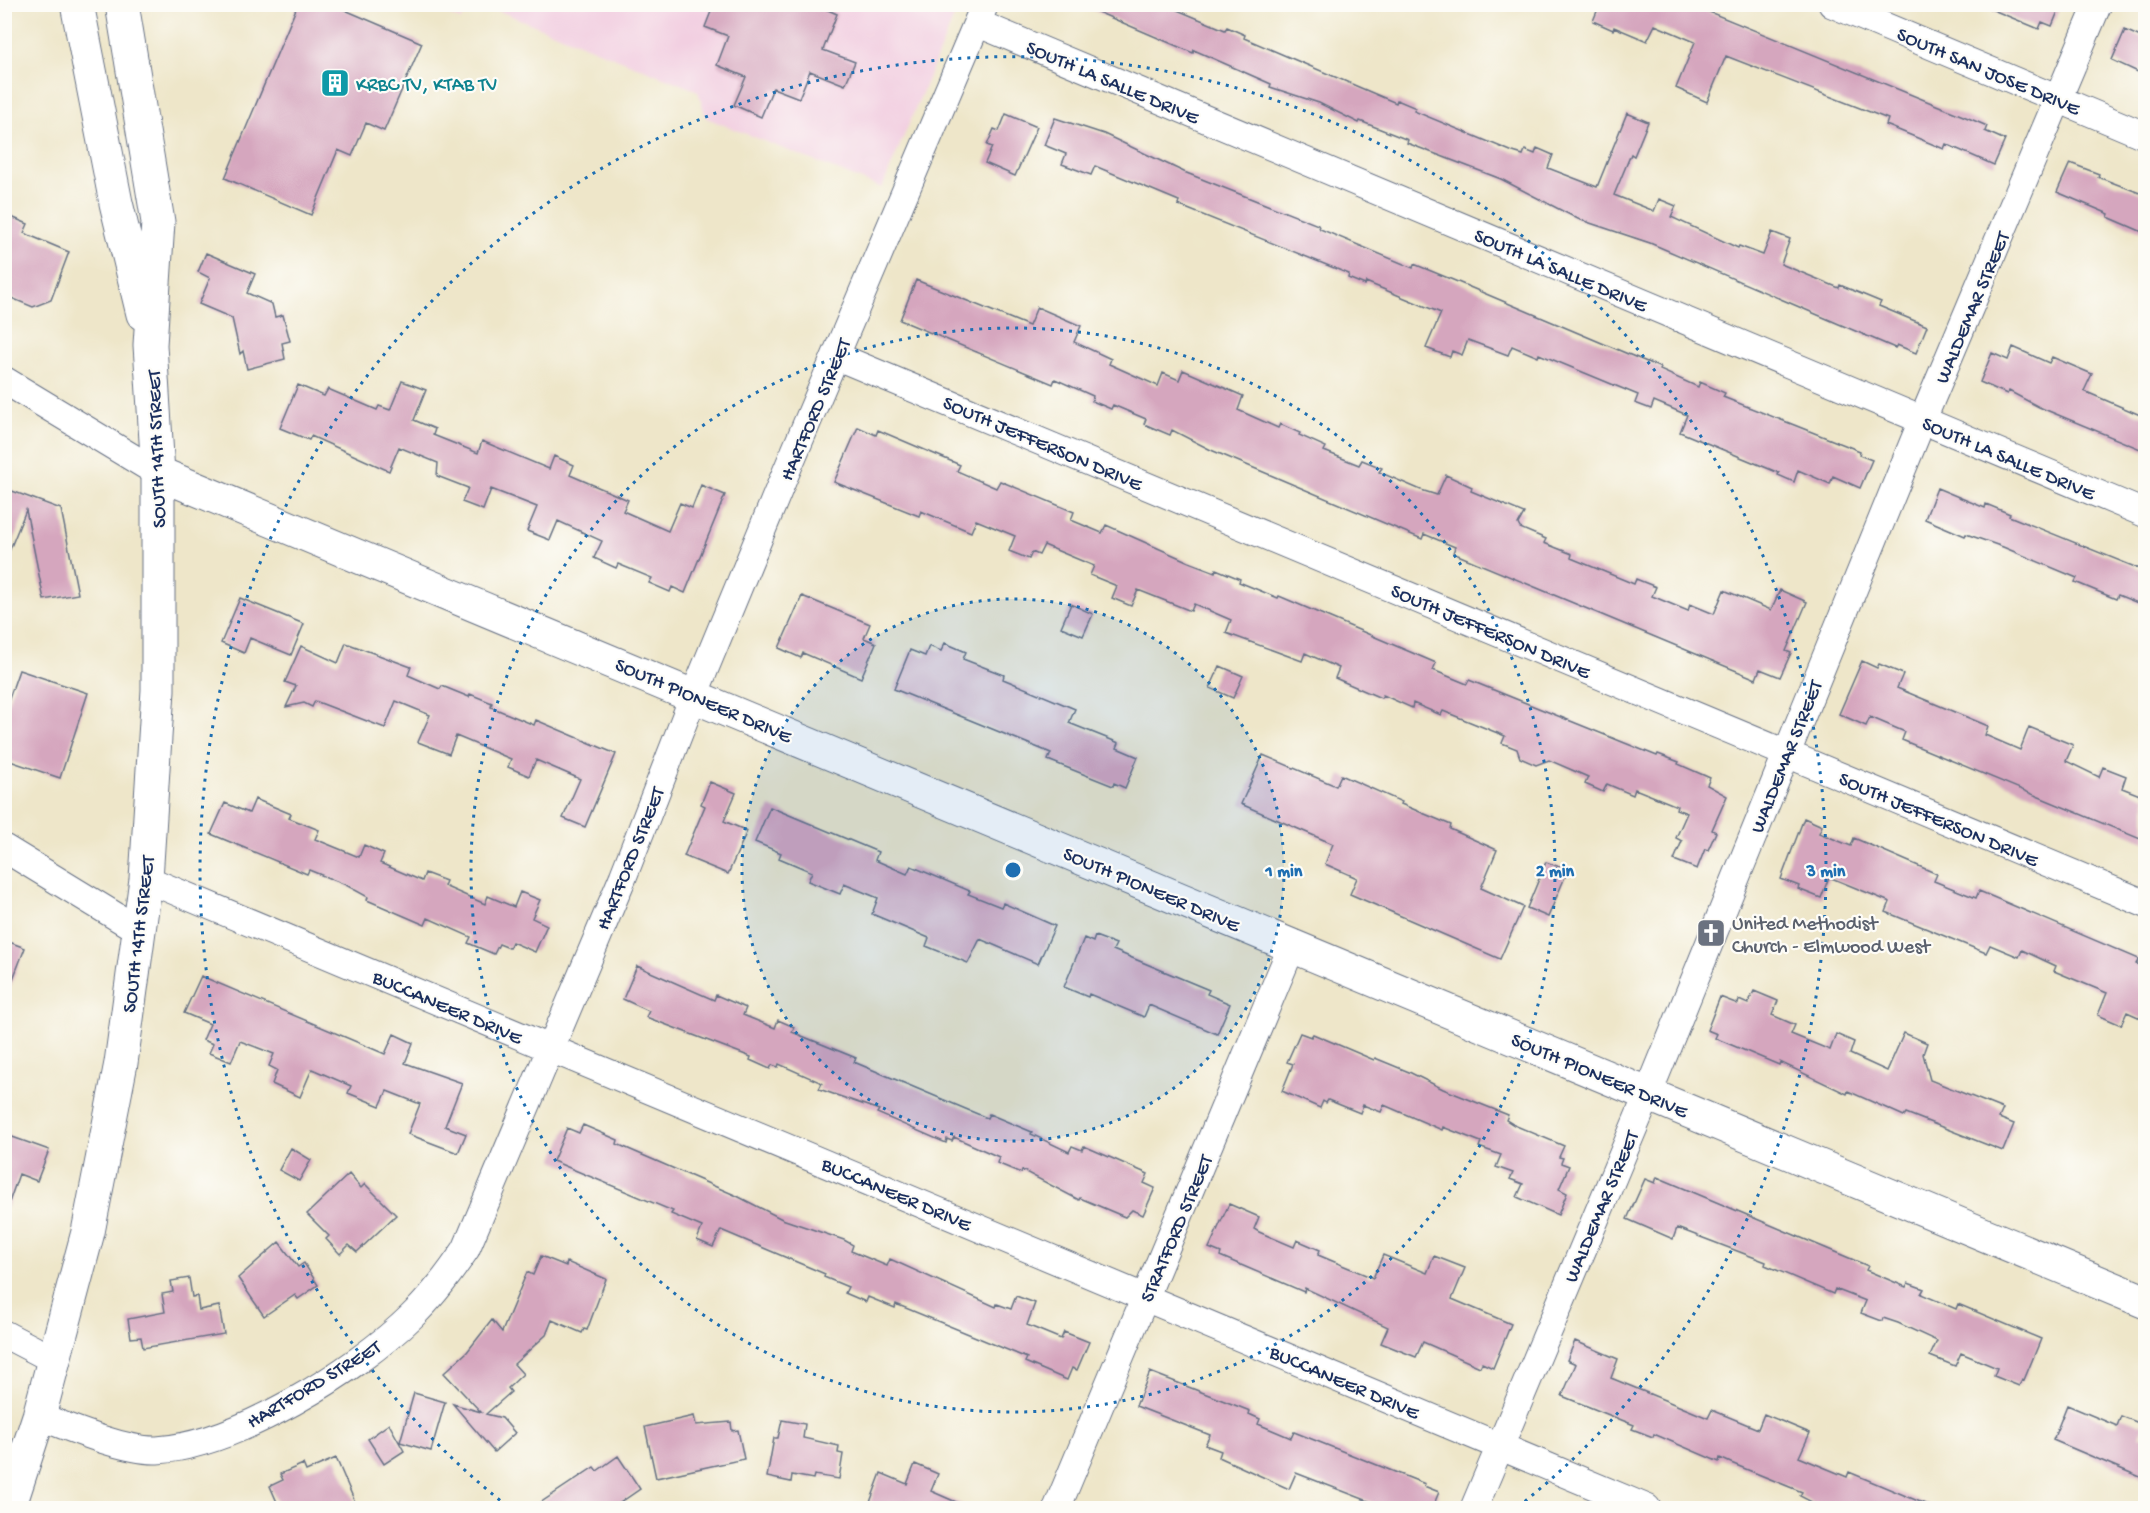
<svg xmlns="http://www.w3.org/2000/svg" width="2150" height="1513" font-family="'Gochi Hand',sans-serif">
  <rect width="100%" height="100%" fill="#fdfcf7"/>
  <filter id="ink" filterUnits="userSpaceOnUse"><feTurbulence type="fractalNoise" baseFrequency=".0167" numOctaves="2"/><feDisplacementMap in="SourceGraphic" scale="12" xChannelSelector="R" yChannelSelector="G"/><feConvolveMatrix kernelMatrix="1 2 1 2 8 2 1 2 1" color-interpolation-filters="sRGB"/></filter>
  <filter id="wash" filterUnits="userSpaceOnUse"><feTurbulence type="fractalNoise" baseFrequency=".008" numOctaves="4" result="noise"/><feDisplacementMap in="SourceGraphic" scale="24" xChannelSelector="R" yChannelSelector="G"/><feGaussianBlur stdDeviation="1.35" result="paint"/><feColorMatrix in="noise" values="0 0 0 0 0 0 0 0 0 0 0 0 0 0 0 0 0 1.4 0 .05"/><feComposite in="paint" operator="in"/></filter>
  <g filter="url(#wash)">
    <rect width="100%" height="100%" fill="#eee6c9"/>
    <!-- built -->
    <path fill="#f2cfe1" d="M425 5H467L461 20Z
      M484 5H959L882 188 706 118 698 91Z"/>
    <g id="blocks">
      <!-- building -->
      <path fill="#d5a6be" d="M298 4H331L422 43 384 131 366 123 352 156 338 150 311 215 225 178Z
        M714 4H814L837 14 823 50 855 62 845 85 810 71 799 98 773 88 761 117 734 105 746 77 717 65 728 36 705 27Z
        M1079 4H1163L1225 30 1227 27 1245 35 1244 38 1396 103 1397 100 1416 108 1414 111 1513 152 1523 155 1525 150 1535 154 1537 148 1553 155 1548 168 1597 187 1627 113 1648 122 1634 156 1631 154 1614 195 1654 211 1659 199 1676 206 1671 217 1738 248 1739 246 1763 255 1772 232 1790 239 1781 264 1839 288 1840 285 1881 302 1879 306 1927 326 1916 353 1897 345 1895 348 1650 243 1578 219 1501 179 1407 143 1408 140 1360 121 1359 123 1319 103 1270 87 1271 84 1194 50 1193 53Z
        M1600 4H1690L1973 120 1987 126 1985 131 2005 140 1994 165 1946 144 1944 149 1903 132 1886 125 1888 119 1726 56 1707 102 1676 88 1695 42 1655 25 1647 41 1614 27 1613 30 1593 21Z
        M2000 4H2061L2052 26 2042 22 2039 29 1981 5Z
        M2125 30 2145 39V71L2140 68 2138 72 2112 60Z
        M1006 114 1037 127 1015 176 985 163 992 147 987 145 994 129 999 131Z
        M1055 118 1104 134 1184 172 1318 225 1320 229 1413 268 1414 264 1453 280 1661 368 1660 370 1698 387 1700 382 1725 393 1723 397 1860 451 1859 455 1872 460 1860 488 1833 476 1830 484 1798 470 1794 482 1778 475 1779 473 1680 432 1687 415 1654 401 1651 409 1635 403 1638 395 1539 354 1538 357 1512 346 1508 355 1468 340 1462 355 1452 351 1450 357 1426 348 1441 313 1366 282 1365 285 1348 278 1349 274 1178 205 1179 201 1095 166 1091 175 1062 164 1066 154 1044 145Z
        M2070 163 2099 174 2098 177 2145 195V233L2108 217 2109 214 2057 192Z
        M9 216 28 224 24 233 69 252 51 300 33 307 4 295V227Z
        M206 253 255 274 247 293 272 304 275 317 283 315 290 341 282 343 285 359 247 369 243 351 240 354 232 318 199 304 210 278 198 272Z
        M916 280 1029 326 1037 307 1081 326 1074 342 1111 359 1109 364 1158 386 1163 373 1179 380 1183 370 1243 396 1238 410 1278 428 1280 424 1300 433 1299 435 1326 447 1324 451 1359 465 1362 460 1382 468 1379 472 1421 490 1437 495 1446 475 1472 487 1471 491 1524 513 1518 524 1520 528 1546 539 1544 543 1572 554 1571 558 1634 584 1636 579 1656 587 1652 596 1688 611 1690 604 1714 614 1724 590 1771 610 1780 590 1807 602 1786 651 1791 653 1780 677 1760 669 1756 679 1453 553 1455 547 1424 534 1422 539 1211 450 1172 430 1170 435 1144 424 1146 419 1113 405 1111 409 1092 401 1093 396 1055 379 1053 384 900 320Z
        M2013 347 2049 363 2052 357 2092 374 2084 391 2145 417V451L2039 407 2009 391 2007 394 1980 382 1992 353 2008 360Z
        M402 381 426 390 414 420 435 429 433 435 478 453 482 441 549 469 554 456 574 465 570 475 628 500 623 511 668 531 680 503 692 508 701 485 725 495 685 593 672 587 670 592 649 583 652 578 618 564 616 568 594 558 602 541 558 521 550 540 527 531 537 507 491 489 483 510 462 502 468 488 437 476 438 463 399 447 389 471 311 436 309 440 280 428 298 385 324 396 328 389 377 410 379 406 390 410Z
        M858 427 876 435 878 430 960 465 957 471 996 488 1000 481 1074 512 1071 520 1102 533 1106 525 1189 562 1215 572 1216 569 1240 579 1239 582 1278 598 1279 596 1436 663 1433 670 1467 684 1469 680 1657 756 1658 754 1679 762 1678 764 1710 778 1707 785 1727 796 1712 830 1716 832 1708 850 1705 849 1697 869 1674 860 1682 841 1676 838 1687 813 1676 809 1677 806 1635 789 1633 795 1607 784 1603 792 1585 784 1588 777 1549 760 1536 765 1520 758 1517 749 1502 743 1505 736 1443 711 1441 715 1413 703 1412 708 1383 695 1381 698 1335 678 1339 668 1305 653 1302 661 1226 633 1231 620 1194 604 1191 611 1138 590 1131 606 1112 598 1117 586 1090 575 1094 566 1044 545 1039 555 1032 552 1029 559 1009 551 1015 536 976 520 971 532 921 511 919 516 834 482Z
        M4 488 61 509 78 594 44 600 26 510 4 564Z
        M1937 488 1985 508 1986 504 2010 514 2009 516 2145 571V606L2118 595 2116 599 2075 582 2077 578 2003 547 1966 534 1965 536 1925 519Z
        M802 596 870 624 864 638 876 643 861 678 803 653 801 658 779 648Z
        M240 598 304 624 291 655 250 638 244 653 221 643Z
        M1071 604 1093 614 1083 636 1061 627Z
        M346 643 411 667 408 675 440 689 442 686 469 697 470 694 492 703 491 707 534 725 536 720 616 754 585 827 563 818 580 779 536 760 529 776 508 767 511 759 456 736 449 754 418 742 430 715 396 701 385 728 315 701 312 707 304 703 286 707 296 686 285 682 301 646 338 663Z
        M945 643 966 652 963 659 1004 675 1003 679 1075 709 1069 723 1119 743 1117 748 1138 757 1125 788 1114 783 1113 786 1048 760 1051 753 894 689 910 650 925 656 929 646 941 651Z
        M1862 661 1877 668 1879 664 1903 674 1897 688 1988 726 1985 735 2020 750 2029 727 2073 745 2066 761 2099 777 2103 767 2126 776 2122 788 2145 797V841L1902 740 1905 732 1870 717 1866 726 1839 714Z
        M1220 666 1243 676 1233 698 1210 688Z
        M19 670 88 693 60 778 4 759V713Z
        M1263 755 1336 786 1341 775 1402 802 1401 804 1451 825 1450 829 1497 850 1481 888 1523 907 1500 959 1350 894 1357 878 1325 864 1333 844 1241 804Z
        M710 782 736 793 724 821 747 831 728 874 684 856 705 806 701 804Z
        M255 799 291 814 289 818 319 830 315 839 359 857 364 845 384 854 380 863 422 881 425 873 446 881 444 886 485 904 488 896 514 907 520 892 540 900 532 918 547 925 535 952 512 942 509 948 499 944 494 954 468 943 471 937 428 918 425 925 367 900 368 897 346 885 309 870 307 874 211 834 225 803 249 813Z
        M770 807 878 852 875 860 907 874 911 866 970 891 968 894 1001 907 1003 903 1055 926 1038 964 980 939 968 963 926 946 929 938 872 914 878 898 844 884 840 894 808 881 812 872 779 858 781 853 755 842Z
        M1804 818 1822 826 1819 833 1851 846 1854 838 1937 874 1934 881 1976 898 1979 891 2139 959 2136 964 2145 968V1020L2127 1012 2121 1025 2098 1015 2107 993 2054 971 2056 966 2022 950 2019 957 1990 945 1986 953 1886 912 1890 902 1829 877 1821 898 1798 889 1799 886 1781 879Z
        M1546 862 1568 870 1548 917 1527 908Z
        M1095 936 1116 944 1113 950 1209 990 1207 994 1230 1004 1217 1034 1149 1005 1144 1017 1089 994 1088 997 1064 987 1084 938 1093 942Z
        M4 940 25 948 6 997H4Z
        M637 966 714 1000 716 995 746 1008 743 1015 775 1028 778 1020 794 1027 792 1032 856 1058 854 1062 987 1118 989 1114 1032 1132 1031 1134 1069 1152 1072 1146 1082 1150 1084 1146 1148 1174 1144 1183 1155 1188 1143 1215 1132 1210 1125 1217 1080 1198 1079 1200 1022 1170 1021 1173 997 1163 999 1157 954 1137 952 1141 947 1139 946 1143 877 1113 879 1110 819 1089 822 1083 779 1064 778 1067 772 1065 770 1069 750 1060 751 1057 646 1017 649 1011 623 999Z
        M201 976 385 1054 394 1034 413 1043 405 1063 462 1083 445 1126 466 1134 458 1153 408 1134 420 1104 387 1091 380 1106 348 1093 351 1086 312 1069 300 1097 272 1084 277 1070 269 1066 274 1054 240 1041 231 1062 209 1053 213 1044 203 1040 210 1024 184 1013Z
        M1754 991 1778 1001 1772 1015 1795 1025 1791 1034 1830 1050 1836 1034 1854 1042 1850 1054 1887 1071 1904 1033 1927 1043 1923 1054 1930 1080 2003 1109 1999 1118 2014 1124 2003 1151 1906 1113 1904 1116 1848 1091 1847 1094 1780 1062 1779 1065 1715 1038 1717 1034 1707 1030 1720 997 1738 1004 1739 1000 1748 1004Z
        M1300 1033 1311 1037 1313 1034 1374 1060 1375 1058 1409 1072 1443 1089 1508 1115 1506 1120 1514 1125 1564 1146 1559 1157 1563 1158 1561 1163 1569 1166 1559 1189 1567 1193 1558 1215 1517 1197 1523 1184 1510 1179 1513 1173 1496 1167 1501 1155 1479 1147 1481 1142 1443 1127 1442 1130 1384 1105 1381 1112 1363 1105 1360 1113 1328 1100 1326 1103 1323 1101 1320 1108 1282 1091 1293 1064 1287 1062Z
        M583 1125 618 1140 617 1144 737 1196 782 1219 844 1240 853 1245 851 1251 887 1266 890 1259 996 1307 997 1304 1011 1309 1016 1296 1035 1303 1027 1325 1061 1339 1064 1332 1089 1342 1077 1370 1072 1368 1067 1380 1025 1362 1027 1358 896 1304 895 1308 868 1297 866 1302 845 1293 848 1287 824 1277 825 1274 721 1230 713 1247 697 1240 702 1227 671 1214 673 1211 553 1161 567 1128 579 1133Z
        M4 1134 49 1150 37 1181 19 1174 7 1208 4 1207Z
        M291 1148 311 1160 299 1181 279 1170Z
        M349 1174 361 1188 365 1184 396 1215 357 1252 349 1245 340 1254 326 1239 329 1236 307 1214Z
        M1657 1177 1868 1266 1866 1270 1906 1287 1908 1283 1924 1289 1921 1294 1956 1309 1958 1304 2041 1339 2024 1380 2022 1379 2019 1386 1994 1376 1997 1368 1961 1353 1955 1366 1930 1356 1937 1341 1898 1323 1883 1318 1882 1321 1861 1313 1866 1301 1835 1289 1833 1294 1765 1265 1766 1262 1677 1228 1673 1239 1627 1219 1645 1179 1655 1183Z
        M1229 1204 1259 1217 1254 1229 1259 1232 1294 1247 1297 1240 1320 1250 1318 1255 1373 1278 1383 1255 1427 1273 1434 1256 1465 1268 1452 1299 1511 1324 1493 1368 1482 1363 1480 1367 1423 1342 1416 1357 1381 1343 1388 1327 1305 1288 1304 1292 1220 1256 1221 1253 1209 1248Z
        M279 1242 298 1267 304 1263 318 1285 298 1299 295 1295 264 1316 238 1278Z
        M541 1256 566 1266 567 1262 606 1279 587 1330 584 1329 582 1333 552 1320 546 1335 514 1364 523 1374 508 1388 511 1392 486 1414 502 1418 515 1433 494 1452 453 1404 481 1412 444 1373 467 1352 492 1320 502 1332 527 1272 533 1275Z
        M189 1278 192 1297 197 1296 199 1310 219 1306 224 1334 143 1348 141 1337 131 1338 128 1319 165 1312 162 1294 173 1292 171 1281Z
        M1575 1341 1618 1359 1611 1378 1708 1418 1712 1410 1758 1429 1764 1414 1810 1433 1799 1457 1847 1477 1849 1472 1937 1509H1825L1800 1496 1802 1492 1731 1463 1720 1458 1719 1462 1654 1434 1653 1437 1632 1429 1634 1425 1562 1396 1576 1364 1567 1360Z
        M1150 1372 1250 1411 1249 1414 1260 1419 1258 1424 1291 1438 1294 1432 1425 1484 1424 1486 1439 1492 1432 1509H1389L1296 1473 1289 1489 1219 1457 1221 1451 1205 1445 1210 1435 1136 1406Z
        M414 1393 445 1402 431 1451 400 1442Z
        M2067 1405 2117 1426 2121 1416 2144 1425 2139 1436 2145 1438V1479L2053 1440Z
        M694 1416 696 1425 731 1422 732 1431 738 1430 744 1459 656 1478 645 1427Z
        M782 1420 805 1424 803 1438 839 1446 838 1453 843 1454 839 1479 814 1475 813 1479 792 1475 791 1482 767 1477 774 1438H778Z
        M389 1424 404 1451 384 1464 368 1439Z
        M618 1456 640 1489 611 1509H531L594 1467 597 1471Z
        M336 1458 358 1509H280L270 1486 283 1480 280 1474 303 1464 306 1471Z
        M915 1464 938 1474 931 1491 972 1509H879L869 1505 881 1473 907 1484Z"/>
    </g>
  </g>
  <g filter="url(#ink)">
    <use href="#blocks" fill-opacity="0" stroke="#656f83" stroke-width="1.5"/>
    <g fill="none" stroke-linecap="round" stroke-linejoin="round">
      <!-- street casing -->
      <g stroke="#656f83" stroke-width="29">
        <path id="street" d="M1832 4 2146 136
          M977 23 2146 514
          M836 356 2146 904
          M4 380 158 473
          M4 848 140 931
          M146 879 1647 1508
          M4 1334 54 1360
          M39 1416C70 1428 125 1451 157 1450 236 1445 356 1371 412 1316 433 1296 450 1273 466 1249L623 877 694 695 784 477 985 4
          M1057 1508 1292 946
          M1474 1508 1648 1094 1922 421 2098 4"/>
      </g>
      <!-- secondary casing -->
      <g stroke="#656f83" stroke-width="35">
        <path id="secondary" d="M77 4 116 203 143 314
          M158 473 2146 1302
          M9 1508 39 1416 88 1232 121 1063 146 879 158 690V473L150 345 158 222 122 4"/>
      </g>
      <!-- street -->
      <use href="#street" stroke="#fff" stroke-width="27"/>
      <!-- secondary -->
      <use href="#secondary" stroke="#fff" stroke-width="33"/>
    </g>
  </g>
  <!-- distance rings -->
  <circle cx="1013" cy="870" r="271" fill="#1f6fb2" fill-opacity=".12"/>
  <g fill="none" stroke="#1f6fb2" stroke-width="3" stroke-dasharray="3 6">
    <circle cx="1013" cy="870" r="271"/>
    <circle cx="1013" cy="870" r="542"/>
    <path d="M507 1506A813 813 0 1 1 1519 1506"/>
  </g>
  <!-- icons -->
  <defs>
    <g id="building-square" transform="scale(1.5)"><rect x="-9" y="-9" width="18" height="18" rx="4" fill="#0f9aa8" stroke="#fdfcf7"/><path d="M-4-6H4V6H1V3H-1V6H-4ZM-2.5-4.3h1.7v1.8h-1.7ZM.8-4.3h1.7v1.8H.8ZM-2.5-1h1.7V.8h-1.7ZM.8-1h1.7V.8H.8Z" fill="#fff"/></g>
    <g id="church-square" transform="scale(1.5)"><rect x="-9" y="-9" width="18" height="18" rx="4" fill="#6b7280" stroke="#fdfcf7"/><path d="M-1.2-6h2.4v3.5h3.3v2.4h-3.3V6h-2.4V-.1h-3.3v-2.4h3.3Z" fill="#fff"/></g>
  </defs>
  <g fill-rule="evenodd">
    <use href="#building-square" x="335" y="83"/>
    <use href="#church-square" x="1711" y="933"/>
  </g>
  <g text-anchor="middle" stroke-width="4.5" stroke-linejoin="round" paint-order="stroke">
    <!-- street labels -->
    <g font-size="20" fill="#1b2f5e" stroke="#fdfcf7">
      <text transform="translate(1989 70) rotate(23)" y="7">SOUTH SAN JOSE DRIVE</text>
      <text transform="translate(1113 81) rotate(23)" y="7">SOUTH LA SALLE DRIVE</text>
      <text transform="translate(1561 269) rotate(23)" y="7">SOUTH LA SALLE DRIVE</text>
      <text transform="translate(1971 307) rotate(-67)" y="7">WALDEMAR STREET</text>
      <text transform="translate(814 409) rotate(-67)" y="7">HARTFORD STREET</text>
      <text transform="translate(1043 442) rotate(23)" y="7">SOUTH JEFFERSON DRIVE</text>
      <text transform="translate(155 449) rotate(-92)" y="7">SOUTH 14TH STREET</text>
      <text transform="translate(2009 457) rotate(23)" y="7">SOUTH LA SALLE DRIVE</text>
      <text transform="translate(1491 630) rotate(23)" y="7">SOUTH JEFFERSON DRIVE</text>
      <text transform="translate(704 699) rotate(23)" y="7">SOUTH PIONEER DRIVE</text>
      <text transform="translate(1785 756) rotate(-68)" y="7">WALDEMAR STREET</text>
      <text transform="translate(1939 818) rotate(23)" y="7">SOUTH JEFFERSON DRIVE</text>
      <text transform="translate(629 858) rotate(-68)" y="7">HARTFORD STREET</text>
      <text transform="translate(1152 888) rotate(23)" y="7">SOUTH PIONEER DRIVE</text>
      <text transform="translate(137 934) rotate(-83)" y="7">SOUTH 14TH STREET</text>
      <text transform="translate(448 1006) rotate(23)" y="7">BUCCANEER DRIVE</text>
      <text transform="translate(1600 1074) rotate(23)" y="7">SOUTH PIONEER DRIVE</text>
      <text transform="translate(897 1193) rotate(23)" y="7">BUCCANEER DRIVE</text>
      <text transform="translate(1600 1206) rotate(-67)" y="7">WALDEMAR STREET</text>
      <text transform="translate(1175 1228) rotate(-67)" y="7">STRATFORD STREET</text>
      <text transform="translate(1345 1381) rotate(23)" y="7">BUCCANEER DRIVE</text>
      <text transform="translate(313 1383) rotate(-31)" y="7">HARTFORD STREET</text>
    </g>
    <!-- culture labels -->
    <g font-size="20" fill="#0d838f" stroke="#fdfcf7" text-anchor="start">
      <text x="356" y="90">KRBC TV, KTAB TV</text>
    </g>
    <!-- worship labels -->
    <g font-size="20" fill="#5b616d" stroke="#fdfcf7" text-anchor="start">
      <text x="1732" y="929">United Methodist<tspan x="1732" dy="23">Church - Elmwood West</tspan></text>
    </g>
  </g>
  <circle cx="1013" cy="870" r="9" fill="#1f6fb2" stroke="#fdfcf7" stroke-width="3"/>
  <g font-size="18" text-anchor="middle" font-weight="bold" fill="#1f6fb2" stroke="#fdfcf7" stroke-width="4.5" stroke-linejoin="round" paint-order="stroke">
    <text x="1284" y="876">1 min</text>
    <text x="1555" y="876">2 min</text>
    <text x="1826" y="876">3 min</text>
  </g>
  <!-- margin -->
  <rect width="2150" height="1513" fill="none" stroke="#fdfcf7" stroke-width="24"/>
</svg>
